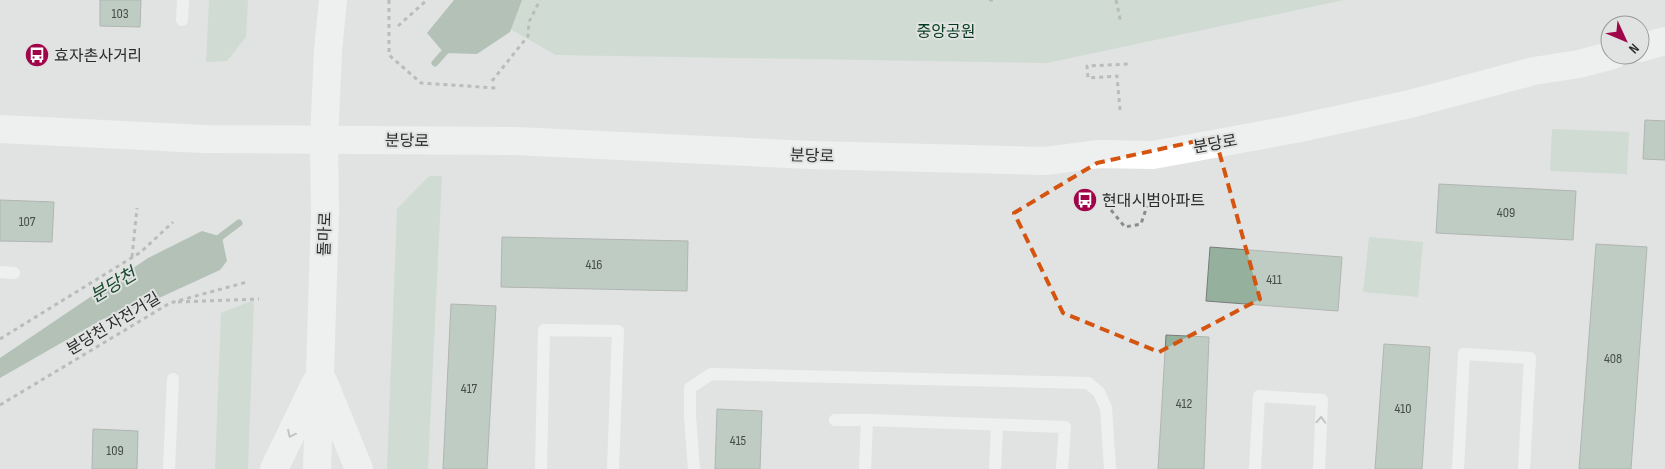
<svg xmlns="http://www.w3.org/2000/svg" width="1665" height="469" font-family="'Sofia Sans Condensed','Noto Sans KR',sans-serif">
  <rect width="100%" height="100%" fill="#e0e3e1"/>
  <!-- green -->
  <path fill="#bdd1c3" d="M209 0H248L246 37 227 61 206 62Z
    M459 0H1344L1047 63 556 55Z
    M1552 129 1629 132 1627 174 1550 171Z
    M429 176H442L428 469H387L397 209Z
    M1369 237 1423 242 1418 297 1363 292Z
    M254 300 248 469H215L221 313Z"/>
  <!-- water -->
  <path fill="#7c9784" d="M454 0H522L510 32 477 54 444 53 427 33Z
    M202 231 222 237 227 261 220 270 148 303 103 319 0 378V358L148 258Z"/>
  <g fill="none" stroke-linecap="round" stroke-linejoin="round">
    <!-- stream -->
    <path stroke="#7c9784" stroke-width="7" d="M435 63 450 46
      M215 241 239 223"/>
  </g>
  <!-- building -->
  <path fill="#95b09d" stroke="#787b79" d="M100 0H141L140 27 100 26Z
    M1645 120 1665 121V160L1643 159Z
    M1439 184 1576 191 1573 240 1436 233Z
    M0 200 54 202 52 242 0 241Z
    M502 237 688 241 687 291 501 287Z
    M1596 244 1647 247 1631 469H1579Z
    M1210 247 1342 257 1338 311 1206 301Z
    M451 304 496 306 487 469H443Z
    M1166 335 1209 337 1204 469H1158Z
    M1384 344 1430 347 1422 469H1375Z
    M717 409 762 411 760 469H715Z
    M93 429 138 431 137 469H92Z"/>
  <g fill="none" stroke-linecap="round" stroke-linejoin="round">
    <!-- path -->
    <path stroke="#8a8c8b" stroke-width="3" stroke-dasharray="4 4" stroke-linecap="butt" d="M389 0V55L421 83 496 88
      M989 0H997
      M1116 0 1121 23
      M398 26 427 0
      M492 81 528 36 529 22 540 0
      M1120 110 1117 76 1088 78 1087 66 1129 64
      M1111 210 1125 227 1141 224 1147 206
      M132 257 137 208
      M178 302 259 299
      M0 339 141 252 173 222
      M0 405 170 303 247 282"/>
    <!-- lane -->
    <path stroke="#fff" stroke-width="12" d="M182 20 183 0
      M0 272 14 273
      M835 420H867
      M169 469 173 379
      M541 469 544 330 618 331 613 469
      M694 469 690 416V388L711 374 1088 383 1099 392 1106 408 1110 469
      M865 469 867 420 1065 427 1062 469
      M995 469 997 425
      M1255 469 1259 396 1322 400 1319 469
      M1458 469 1464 354 1530 358 1524 469"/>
    <!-- secondary -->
    <path stroke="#fff" stroke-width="28" d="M1640 48 1665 41
      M0 129 204 139 515 141 810 155 1045 161 1099 154 1153 155 1295 129 1410 104 1534 71 1579 64 1613 55"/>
    <!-- primary -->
    <path stroke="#fff" stroke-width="28" d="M324 383 359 469
      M274 469 316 382
      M317 469 325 213 324 139 328 51 333 0"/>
  </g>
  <!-- one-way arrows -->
  <defs><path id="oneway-chevron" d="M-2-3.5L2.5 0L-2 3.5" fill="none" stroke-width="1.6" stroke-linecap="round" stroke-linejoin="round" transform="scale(1.25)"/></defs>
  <g stroke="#a0a0a0">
    <use href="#oneway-chevron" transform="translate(1321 420) rotate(-87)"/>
    <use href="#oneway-chevron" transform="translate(291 434) rotate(116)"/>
  </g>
  <!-- marked area -->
  <path d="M0 0H1665V469H0ZM1215 137 1260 299 1159 352 1063 313 1014 213 1097 163Z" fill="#e0e3e1" fill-opacity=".55" fill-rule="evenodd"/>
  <path fill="none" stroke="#d5540f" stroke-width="4" stroke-dasharray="10 6" stroke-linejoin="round" d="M1215 137 1260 299 1159 352 1063 313 1014 213 1097 163Z"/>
  <!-- icons -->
  <defs>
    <g id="bus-disc" transform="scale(1.25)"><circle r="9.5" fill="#a00549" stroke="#e0e3e1"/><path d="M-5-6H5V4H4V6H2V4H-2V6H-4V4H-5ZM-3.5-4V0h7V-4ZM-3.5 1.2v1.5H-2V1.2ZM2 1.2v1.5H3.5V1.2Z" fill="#fff"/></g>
  </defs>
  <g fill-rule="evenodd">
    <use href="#bus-disc" x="37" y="55"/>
    <use href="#bus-disc" x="1085" y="200"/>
  </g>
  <g text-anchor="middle" stroke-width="4" stroke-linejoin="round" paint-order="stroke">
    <!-- number labels -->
    <g font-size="14" fill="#464d48">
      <text x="120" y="18">103</text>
      <text x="1506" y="217">409</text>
      <text x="27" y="226">107</text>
      <text x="594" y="269">416</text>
      <text x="1274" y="284">411</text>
      <text x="1613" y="363">408</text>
      <text x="469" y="393">417</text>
      <text x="1184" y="408">412</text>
      <text x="1403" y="413">410</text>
      <text x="738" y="445">415</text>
      <text x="115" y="455">109</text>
    </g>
    <!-- park labels -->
    <g font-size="16" fill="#04371d" stroke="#e0e3e1">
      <text x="946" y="37">중앙공원</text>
    </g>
    <!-- poi labels -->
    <g font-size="16" fill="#2b2c2b" stroke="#e0e3e1" text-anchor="start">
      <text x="54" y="61">효자촌사거리</text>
      <text x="1102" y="206">현대시범아파트</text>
    </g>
    <!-- street labels -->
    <g font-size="16" fill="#2b2c2b" stroke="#e0e3e1">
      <text transform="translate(407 140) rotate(1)" y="6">분당로</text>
      <text transform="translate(1215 143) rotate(-10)" y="6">분당로</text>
      <text transform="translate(812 155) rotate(2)" y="6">분당로</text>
      <text transform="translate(324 234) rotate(-88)" y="6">돌마로</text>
      <text transform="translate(113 323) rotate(-31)" y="6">분당천 자전거길</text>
    </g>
    <!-- water labels -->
    <g font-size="18" font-style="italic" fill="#1a492e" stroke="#e0e3e1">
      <text transform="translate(113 285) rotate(-31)" y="6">분당천</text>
    </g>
  </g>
  <!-- north arrow -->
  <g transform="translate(1625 40) rotate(134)"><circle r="24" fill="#e0e3e1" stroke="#989a98"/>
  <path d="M0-4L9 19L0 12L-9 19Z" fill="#a00549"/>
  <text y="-8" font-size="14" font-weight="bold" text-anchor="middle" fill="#2b2c2b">N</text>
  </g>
</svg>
